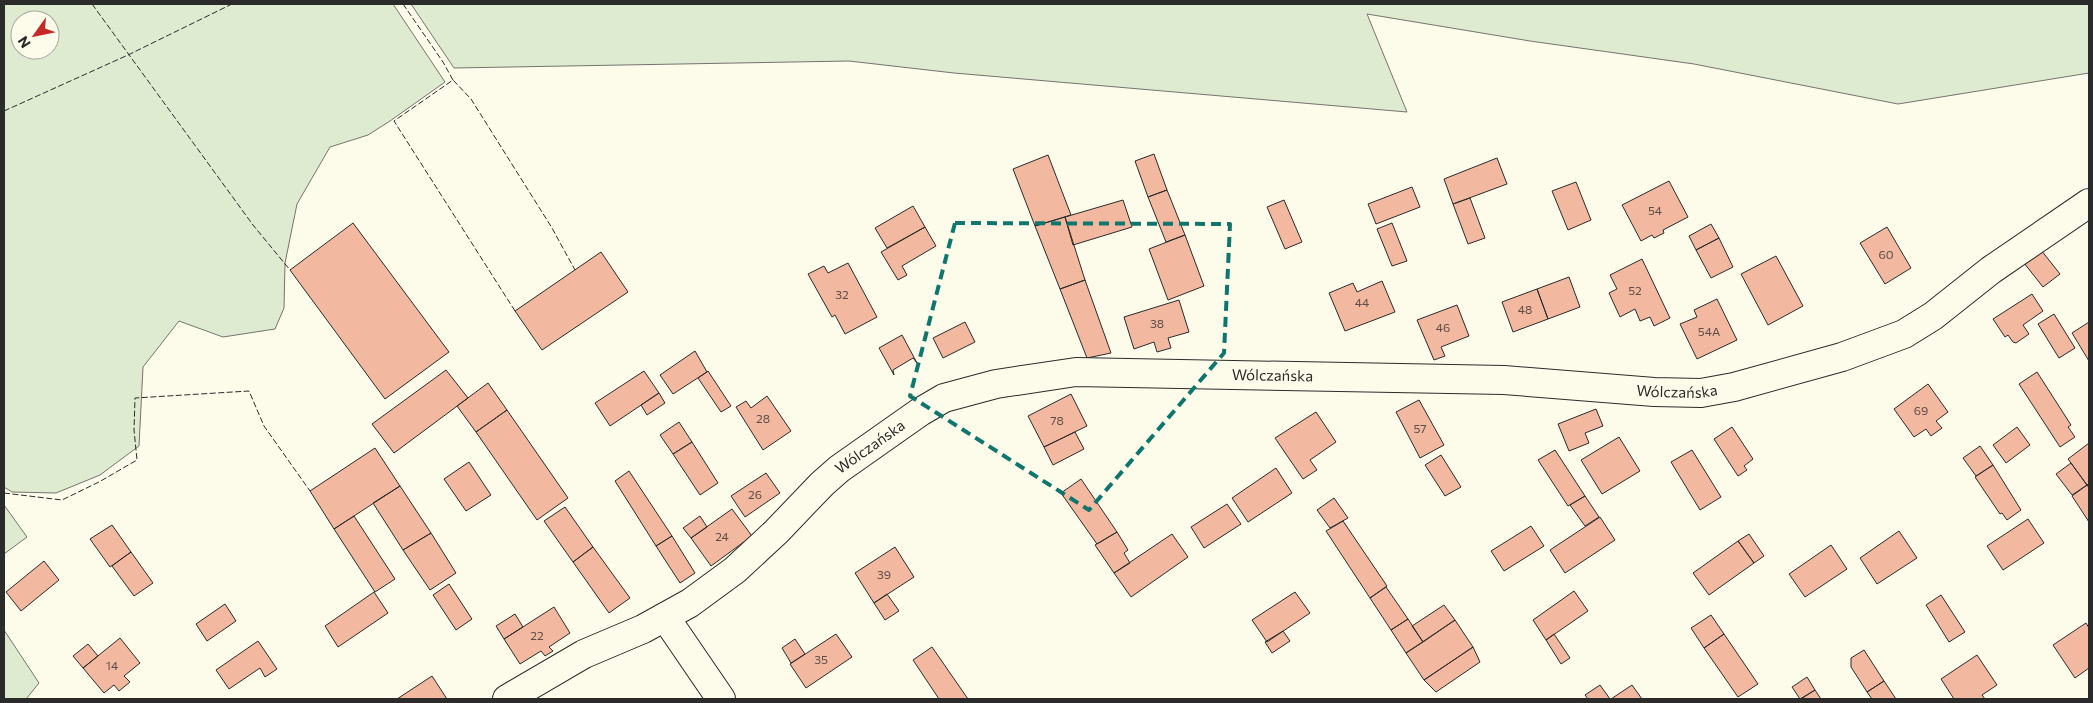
<svg xmlns="http://www.w3.org/2000/svg" width="2093" height="703" font-family="Commissioner,sans-serif">
  <rect width="100%" height="100%" fill="#fdfbea"/>
  <!-- green -->
  <path fill="#deebd1" stroke="#74746e" fill-rule="evenodd" d="M4 4H393L445 82 390 121 368 135 330 147 297 204 285 263 284 308 275 329 223 337 179 321 143 367 139 446 100 475 56 493 12 492 4 487ZM20 20H50V50H20Z
    M411 4H2089V73L1898 104 1694 64 1530 41 1367 14 1407 112 954 73 849 61 454 68Z
    M4 505 27 537 4 554Z
    M4 630 39 683 26 699H4Z"/>
  <!-- building -->
  <path fill="#f2b8a0" stroke="#2b2b2b" d="M1154 154 1167 190 1148 197 1135 161Z
    M1048 155 1071 215 1035 226 1013 169Z
    M1497 158 1507 184 1453 204 1444 179Z
    M1669 181 1688 217 1663 230 1664 233 1654 238 1652 235 1641 241 1622 205Z
    M1576 182 1591 220 1568 230 1552 191Z
    M1412 187 1420 207 1376 224 1368 204Z
    M1167 190 1185 235 1166 242 1148 197Z
    M1470 198 1485 238 1468 244 1453 204Z
    M1123 200 1132 227 1073 245 1065 217Z
    M1284 200 1302 242 1285 249 1267 207Z
    M913 206 925 227 887 248 875 228Z
    M1065 217 1085 280 1060 289 1035 226Z
    M353 223 449 352 385 399 290 270Z
    M1392 223 1407 261 1392 266 1377 229Z
    M1711 224 1719 238 1696 250 1689 236Z
    M925 227 936 246 902 266 907 275 898 280 881 252Z
    M1887 227 1911 268 1885 284 1860 243Z
    M1185 235 1204 286 1168 300 1149 249Z
    M1719 238 1733 267 1711 278 1696 250Z
    M2041 250 2060 274 2043 287 2024 263Z
    M601 252 628 292 542 350 515 311Z
    M1776 256 1803 306 1768 325 1741 274Z
    M1642 259 1670 318 1654 326 1650 317 1640 321 1635 309 1620 317 1609 293 1617 289 1610 275Z
    M848 263 877 317 845 334 835 315 832 317 808 274 824 266 828 273Z
    M1569 277 1580 307 1548 319 1537 289Z
    M1085 280 1111 353 1087 358 1060 289Z
    M1382 281 1395 312 1345 331 1329 293 1353 283 1357 292Z
    M1537 289 1548 319 1513 332 1502 302Z
    M2032 294 2043 311 2023 325 2029 334 2016 343 2013 342 2008 335 2005 337 1993 319Z
    M1717 299 1737 340 1697 359 1680 324 1697 317 1694 310Z
    M1179 300 1189 332 1168 338 1171 348 1157 352 1154 342 1134 349 1124 317Z
    M1457 305 1469 336 1441 347 1445 356 1434 360 1417 320Z
    M2054 314 2075 348 2059 358 2038 324Z
    M965 322 975 342 943 358 933 338Z
    M2089 322V361L2072 333Z
    M902 335 917 363 913 358 893 370 894 375 879 348Z
    M695 351 707 372 673 394 660 375Z
    M446 370 468 398 394 453 372 424Z
    M644 371 659 393 610 426 595 403Z
    M708 371 731 406 721 412 698 378Z
    M2037 372 2071 425 2068 427 2075 437 2060 447 2019 384Z
    M488 383 507 410 476 432 457 406Z
    M1928 384 1948 412 1936 421 1942 428 1931 436 1926 429 1914 437 1894 409Z
    M659 393 665 403 647 415 641 405Z
    M1071 394 1087 426 1044 447 1028 416Z
    M767 396 791 431 763 450 736 407 746 401 751 408Z
    M1419 400 1444 445 1420 458 1396 412Z
    M1596 409 1603 426 1585 433 1589 443 1569 451 1558 424Z
    M507 410 568 498 537 520 476 432Z
    M1316 412 1336 442 1310 460 1317 470 1303 479 1275 438Z
    M679 422 692 442 673 454 660 435Z
    M1732 427 1753 459 1744 466 1747 470 1738 476 1714 439Z
    M2017 427 2030 445 2006 463 1993 445Z
    M1075 432 1084 449 1053 465 1044 447Z
    M1619 437 1640 471 1602 494 1581 460Z
    M692 442 718 483 700 495 673 454Z
    M2089 443V483L2087 485 2068 459Z
    M1980 446 1993 465 1976 476 1963 458Z
    M375 448 400 486 334 529 310 491Z
    M1555 450 1585 496 1568 506 1538 460Z
    M1692 450 1721 497 1700 510 1671 462Z
    M1441 455 1461 487 1445 496 1425 465Z
    M469 462 491 495 466 511 444 479Z
    M2071 463 2087 485 2072 495 2056 474Z
    M1993 465 2021 510 2007 520 2002 513 2000 514 1975 477Z
    M1276 468 1292 493 1248 522 1232 498Z
    M629 471 672 536 656 546 615 481Z
    M766 473 780 493 745 517 731 496Z
    M1081 479 1117 532 1097 544 1061 493Z
    M2087 485 2089 488V522L2072 496Z
    M400 486 431 533 403 550 373 503Z
    M1585 496 1599 517 1585 526 1570 505Z
    M1334 498 1348 518 1330 528 1317 510Z
    M1227 504 1241 524 1204 548 1191 527Z
    M565 507 593 547 573 562 544 521Z
    M732 509 752 536 711 566 691 538Z
    M354 516 395 579 375 592 334 529Z
    M700 516 707 527 691 538 683 528Z
    M1600 517 1615 540 1565 573 1550 550Z
    M2028 519 2044 543 2003 570 1987 546Z
    M1343 521 1387 586 1370 598 1326 531Z
    M112 525 131 552 110 567 90 539Z
    M1531 526 1544 546 1504 571 1491 551Z
    M1899 531 1917 558 1877 584 1860 558Z
    M1117 532 1128 550 1124 553 1130 563 1114 573 1095 545Z
    M431 533 456 573 430 590 403 550Z
    M1172 534 1188 557 1131 597 1114 573Z
    M1749 534 1764 556 1754 563 1738 541Z
    M672 536 695 573 680 583 656 546Z
    M1738 541 1754 563 1709 595 1693 573Z
    M1831 545 1847 569 1805 597 1789 574Z
    M593 547 630 598 609 613 573 562Z
    M895 547 914 577 874 603 855 573Z
    M131 552 153 583 134 596 112 566Z
    M44 561 59 580 21 611 6 592Z
    M449 584 472 619 456 630 433 595Z
    M1386 587 1408 619 1391 630 1370 598Z
    M1574 591 1588 611 1546 640 1533 620Z
    M374 592 388 613 338 647 325 626Z
    M1295 592 1310 613 1267 642 1252 620Z
    M887 594 899 611 885 620 874 603Z
    M1941 595 1965 632 1949 642 1926 605Z
    M225 604 236 621 207 641 196 624Z
    M1444 605 1455 620 1423 642 1412 626Z
    M554 607 570 633 549 647 553 651 545 656 541 651 520 664 504 639Z
    M515 614 523 627 504 639 496 626Z
    M1711 615 1724 634 1704 648 1691 628Z
    M1408 619 1423 642 1406 653 1391 630Z
    M1455 620 1473 647 1424 680 1406 653Z
    M2086 623 2089 628V668L2075 678 2053 645Z
    M1283 631 1290 641 1272 653 1265 642Z
    M836 634 852 657 806 688 790 664Z
    M1554 634 1570 658 1561 664 1546 640Z
    M1724 634 1758 684 1738 697 1704 648Z
    M120 638 140 663 124 676 130 682 119 691 114 685 104 693 83 668Z
    M795 639 805 654 791 663 782 648Z
    M258 641 277 669 265 677 260 668 229 689 216 670Z
    M88 644 98 656 83 668 73 656Z
    M932 647 968 699H939L913 660Z
    M1473 647 1480 662 1436 692 1424 680Z
    M1864 650 1884 681 1867 692 1851 667V658Z
    M1977 655 1997 685 1982 695 1985 699H1954L1941 679Z
    M432 676 447 699H397Z
    M1807 677 1815 690 1800 699 1792 687Z
    M1884 681 1896 699H1872L1867 692Z
    M1600 685 1610 699H1588L1585 695Z
    M1632 685 1642 699H1611Z
    M1815 690 1821 699H1801Z"/>
  <g fill="none" stroke-linecap="round" stroke-linejoin="round">
    <!-- minor casing -->
    <g stroke="#2b2b2b" stroke-width="30">
      <g id="minor">
        <path d="M665 617 721 699"/>
        <path id="s1" d="M507 699 584 654 643 629 690 603 735 570 776 532 822 484 839 469 920 412 944 398 996 384 1076 372 1504 380 1654 392 1701 393 1734 387 1842 357 1904 334 1933 316 1991 270 2089 203"/>
      </g>
    </g>
    <!-- minor -->
    <use href="#minor" stroke="#fdfbea" stroke-width="28"/>
    <!-- fence -->
    <path stroke="#2b2b2b" stroke-width="1" stroke-dasharray="6 2.5" stroke-linecap="butt" d="M92 4 253 225 290 270
      M403 4 443 62 453 80
      M4 111 128 55 232 4
      M515 311 394 121 453 80 471 99 552 228 575 270
      M4 493 62 500 99 482 137 460 134 430 135 398 249 391 264 426 310 491"/>
  </g>
  <!-- marked area -->
  <path fill="none" stroke="#0f766e" stroke-width="4" stroke-dasharray="10 6" stroke-linejoin="round" d="M955 223 1230 224 1224 353 1089 510 910 396Z"/>
  <g text-anchor="middle" stroke-width="4" stroke-linejoin="round" paint-order="stroke">
    <!-- number labels -->
    <g font-size="12" fill="#5d4e48">
      <text x="1655" y="215">54</text>
      <text x="1886" y="259">60</text>
      <text x="1635" y="295">52</text>
      <text x="842" y="299">32</text>
      <text x="1362" y="307">44</text>
      <text x="1525" y="314">48</text>
      <text x="1157" y="328">38</text>
      <text x="1443" y="332">46</text>
      <text x="1709" y="336">54A</text>
      <text x="1921" y="415">69</text>
      <text x="763" y="423">28</text>
      <text x="1057" y="425">78</text>
      <text x="1420" y="433">57</text>
      <text x="755" y="499">26</text>
      <text x="722" y="541">24</text>
      <text x="884" y="579">39</text>
      <text x="537" y="640">22</text>
      <text x="821" y="664">35</text>
      <text x="112" y="670">14</text>
    </g>
    <!-- street labels -->
    <g font-size="15" fill="#2b2b2b" stroke="#fdfbea">
      <text dy="5" stroke="none"><textPath href="#s1" startOffset="866">Wólczańska</textPath></text>
      <text dy="5" stroke="none"><textPath href="#s1" startOffset="1271">Wólczańska</textPath></text>
      <text dy="5" stroke="none"><textPath href="#s1" startOffset="446">Wólczańska</textPath></text>
    </g>
  </g>
  <!-- border -->
  <rect width="2093" height="703" fill="none" stroke="#2b2b2b" stroke-width="10"/>
  <!-- north arrow -->
  <g transform="translate(35 35) rotate(237)"><circle r="24" fill="#fdfbea" stroke="#a9a89e"/>
  <path d="M0-4L9 19L0 12L-9 19Z" fill="#c62828"/>
  <text y="-8" font-size="14" font-weight="bold" text-anchor="middle" fill="#2b2b2b">N</text>
  </g>
</svg>
